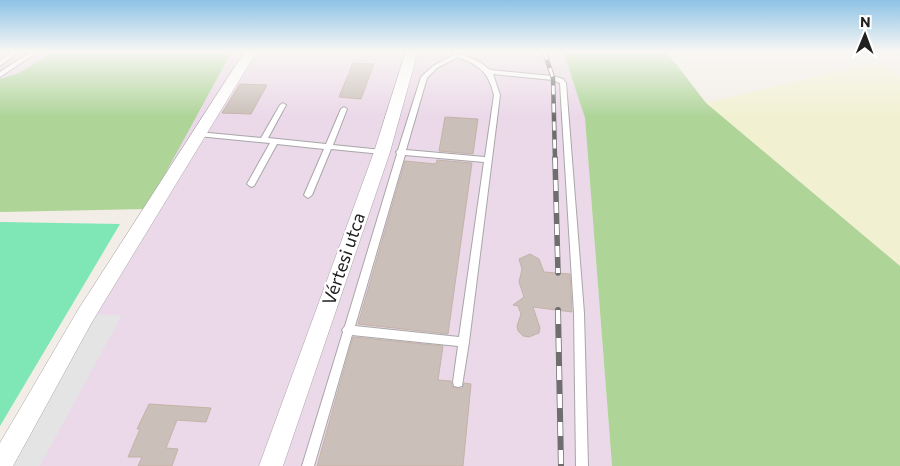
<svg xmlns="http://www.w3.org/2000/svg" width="900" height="466" font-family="Commissioner,sans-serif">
  <rect width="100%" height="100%" fill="#f2ede6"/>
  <!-- industrial -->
  <path fill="#ebd8e9" d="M0 51H54L19 73 0 79Z
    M232 51H563L585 118 612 466H4Z"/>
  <!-- farmland -->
  <path fill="#f1f1d1" d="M879 62 900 76V266L706 103Z"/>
  <!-- forest -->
  <path fill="#aed498" d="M54 51H232L146 209 0 212V79L19 73Z
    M563 51H666L706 103 900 266V466H612L585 118Z"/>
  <!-- pitch -->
  <path fill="#7fe6b6" d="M0 222 120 224 0 426Z"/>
  <!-- parking -->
  <path fill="#e4e4e4" d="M81 314 122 315 40 466H0V448Z"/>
  <!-- building -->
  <path fill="#cabfb9" stroke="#c5b2a7" d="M353 63 374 64 361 99 339 97Z
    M240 84 267 85 251 114 222 113Z
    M445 117 478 119 473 154 439 151Z
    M437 160 472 163 448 334 358 324 405 161 436 164Z
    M530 254 539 259 544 272 570 274 572 312 533 307 540 328 539 333 529 337 523 336 518 331 517 326 521 314 518 306 513 305 524 297 519 282 522 269 519 259Z
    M353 337 443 346 438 380 451 381 452 386 458 389 462 388 464 383 471 384 463 466H317Z
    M149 404 211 408 206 422 177 420 166 448 178 449 172 466H138L142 457H128L140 429H137Z"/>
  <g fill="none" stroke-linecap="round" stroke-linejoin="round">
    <!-- service casing -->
    <g stroke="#a7a7a7" stroke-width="2">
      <path id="service" d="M13 51H20L0 66V61Z
        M32 51H39L0 77V72Z
        M454 51 480 62 490 70 553 76 563 79 566 83 584 313 588 466H576L574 313 560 83 553 80 493 74 500 95 469 342 462 386 458 387 454 386 453 382 458 346 352 335 314 466H302L343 332 342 330 345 326 397 154 396 152 398 150 421 77 433 66 453 55 451 53ZM458 57C480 66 488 71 494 95L485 157 406 150 427 78 437 68ZM405 155 484 162 459 337 355 326Z
        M283 103 286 105 268 138 326 144 341 109 344 107 347 109 333 145 382 150 386 152 382 154 331 149 312 195 308 198 304 195 324 149 277 144 254 186 251 187 247 184 270 143 198 136 194 134 198 132 261 138 280 105Z"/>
    </g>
    <!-- minor casing -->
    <g stroke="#a7a7a7" stroke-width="1">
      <path id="minor" d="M245 51H257L92 322 13 466H0V443L78 310Z
        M406 51H418L390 152 283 466H259L374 152Z"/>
    </g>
    <!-- service -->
    <use href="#service" fill="#fff" fill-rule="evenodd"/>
    <!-- minor -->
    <use href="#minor" fill="#fff" fill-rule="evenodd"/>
    <!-- rail-far2 casing -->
    <g stroke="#6e6e6e" stroke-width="4.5">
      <path id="rail-far2" d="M544 51 553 78 555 159"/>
    </g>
    <!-- rail-far1 casing -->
    <g stroke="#6e6e6e" stroke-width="5.5">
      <path id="rail-far1" d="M555 158 558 273"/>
    </g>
    <!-- rail casing -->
    <g stroke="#6e6e6e" stroke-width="6">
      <path id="rail" d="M558 310 561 466"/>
    </g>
    <!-- rail-far2 -->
    <use href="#rail-far2" stroke="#fff" stroke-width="3" stroke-dasharray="9" stroke-linecap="butt"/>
    <!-- rail-far1 -->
    <use href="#rail-far1" stroke="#fff" stroke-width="4" stroke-dasharray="11" stroke-linecap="butt"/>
    <!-- rail -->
    <use href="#rail" stroke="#fff" stroke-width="4.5" stroke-dasharray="14" stroke-linecap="butt"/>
  </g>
  <!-- sky -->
  <linearGradient id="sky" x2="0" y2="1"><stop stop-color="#8dc3e6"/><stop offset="0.44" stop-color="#f9f7f4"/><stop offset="1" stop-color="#f9f7f4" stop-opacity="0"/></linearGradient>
  <rect width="900" height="117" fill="url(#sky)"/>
  <g text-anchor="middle" stroke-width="4.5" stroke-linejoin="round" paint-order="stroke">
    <!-- street labels -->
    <g font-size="18" fill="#202020" stroke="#fff">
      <text transform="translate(344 259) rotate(-71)" y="6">Vértesi utca</text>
    </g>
  </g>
  <!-- north arrow -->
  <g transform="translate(865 35) rotate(1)" stroke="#ffffff" stroke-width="4" paint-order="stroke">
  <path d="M0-4L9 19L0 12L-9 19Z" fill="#202020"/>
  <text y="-8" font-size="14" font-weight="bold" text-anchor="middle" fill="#202020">N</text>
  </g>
</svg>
